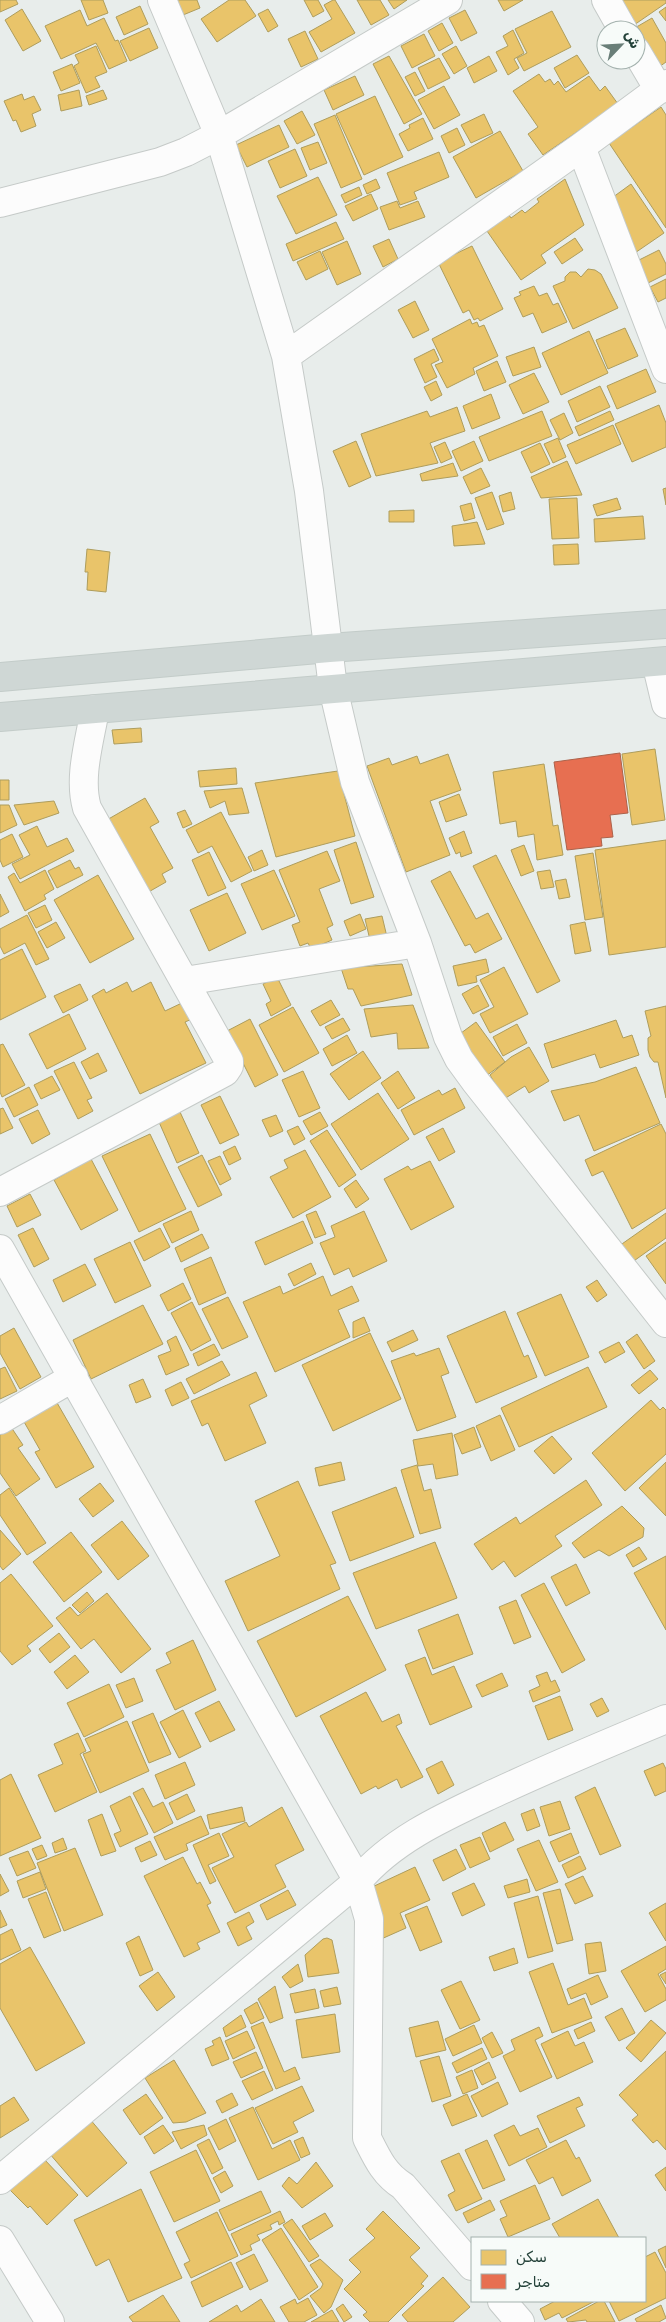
<svg xmlns="http://www.w3.org/2000/svg" width="666" height="2322" font-family="Rubik,Cairo,sans-serif">
  <rect width="100%" height="100%" fill="#e8edeb"/>
  <!-- homes -->
  <path fill="#e9c46a" stroke="#ae9d5c" d="M0 0H16L18 4 0 12Z
    M81 0H103L108 13 89 20Z
    M176 0H197L200 8 183 15Z
    M229 0H245L256 16 217 42 201 19Z
    M304 0H318L324 11 313 17Z
    M333 0H335L355 33 321 52 309 32 332 19 324 5Z
    M357 0H380L389 15 371 25Z
    M388 0H407L394 9Z
    M498 0H523L504 11Z
    M617 0H666V3L634 25Z
    M140 6 148 24 124 35 116 17Z
    M666 7V21L659 12Z
    M22 9 41 41 23 51 5 20Z
    M268 9 278 26 268 32 258 14Z
    M80 10 87 26 104 18 115 41 118 40 127 61 109 69 96 43 61 59 45 26Z
    M465 10 477 33 461 41 449 18Z
    M552 11 571 47 524 71 517 58 527 53 515 29Z
    M652 18 666 43V62L659 67 648 57 636 35V30L633 29Z
    M442 23 453 43 439 51 428 31Z
    M149 28 158 48 130 61 120 41Z
    M513 30 524 53 514 59 519 68 508 75 496 52 508 46 503 36Z
    M305 31 318 59 301 67 288 39Z
    M424 34 435 56 412 68 401 46Z
    M96 46 107 72 95 77 100 87 86 93 74 66 79 63 75 55Z
    M456 46 467 66 454 74 442 54Z
    M577 55 589 73 565 88 554 68Z
    M389 56 422 114 404 124 373 64Z
    M489 56 497 71 474 83 467 68Z
    M439 58 450 78 428 89 418 68Z
    M72 64 80 83 61 91 53 72Z
    M415 72 425 91 415 96 405 77Z
    M539 74 545 82 550 79 554 85 558 81 566 92 589 76 600 91 605 86 618 104 543 155 528 134 538 127 513 91Z
    M355 76 364 95 333 110 324 90Z
    M444 86 460 115 434 129 418 100Z
    M79 90 82 106 61 111 58 95Z
    M103 90 107 99 89 105 86 96Z
    M22 94 24 100 34 96 41 110 32 114 36 126 21 132 16 120 13 121 4 101Z
    M375 96 403 157 364 175 336 114Z
    M661 107 666 115V228L609 143Z
    M302 111 315 135 297 144 284 121Z
    M484 114 493 133 471 143 461 125Z
    M335 115 362 179 341 188 314 124Z
    M423 118 433 139 408 151 399 134 410 128 409 125Z
    M279 125 289 147 247 167 236 145Z
    M457 128 465 145 449 153 441 136Z
    M500 131 523 171 476 198 453 157Z
    M318 142 327 163 310 170 301 148Z
    M295 149 307 176 280 188 268 161Z
    M439 152 449 177 414 192 417 199 400 205 387 173Z
    M318 177 337 215 296 234 277 196Z
    M376 179 380 188 367 194 363 185Z
    M565 179 584 225 541 255 546 263 521 280 487 231 509 215 511 218 522 210 525 213 539 202 537 199Z
    M631 184 664 233 629 257 605 203Z
    M359 187 362 195 345 203 341 195Z
    M371 194 378 209 353 221 345 206Z
    M397 201 400 208 418 201 425 217 389 230 380 207Z
    M336 222 344 239 293 261 286 244Z
    M575 238 583 250 562 264 554 252Z
    M389 239 398 259 383 267 373 246Z
    M347 241 361 274 337 285 322 252Z
    M472 246 503 309 480 321 478 318 474 320 469 310 463 313 438 262Z
    M659 250 666 264V274L648 283 637 261Z
    M320 251 328 269 306 280 297 262Z
    M588 269 595 270 601 274 618 308 573 329 553 286 565 281V277L570 272H576L581 277Z
    M666 279V298L658 302 650 287Z
    M534 286 539 296 547 293 553 305 558 303 567 322 542 333 533 313 523 317 514 298 521 295 519 292Z
    M415 301 429 330 413 338 398 310Z
    M470 319 472 324 477 322 479 327 484 325 498 356 473 368 475 374 447 388 435 365 443 362 432 339Z
    M625 328 638 356 608 369 596 340Z
    M589 331 608 373 561 395 542 353Z
    M534 347 541 367 513 376 506 357Z
    M434 349 439 360 431 364 437 377 425 383 414 359Z
    M497 361 506 382 484 391 476 371Z
    M646 369 656 392 617 409 607 386Z
    M534 373 549 402 523 414 509 385Z
    M436 381 442 395 431 401 424 387Z
    M600 386 610 407 577 422 568 401Z
    M491 394 500 418 472 429 463 406Z
    M659 405 666 423V447L632 462 615 424Z
    M457 407 465 431 430 443 438 463 376 476 361 434 427 411 430 417Z
    M542 411 552 436 489 461 479 437Z
    M610 411 614 420 579 436 575 427Z
    M564 413 573 433 560 440 550 420Z
    M613 425 621 444 576 464 567 445Z
    M558 438 566 457 553 463 544 444Z
    M356 441 371 477 349 487 333 451Z
    M474 441 483 461 461 471 452 451Z
    M445 442 452 458 441 463 434 447Z
    M540 443 550 464 531 473 521 452Z
    M567 461 582 495 541 498 531 477Z
    M453 463 458 476 422 481 420 474Z
    M481 468 490 486 471 494 463 477Z
    M666 488V505L663 489Z
    M492 492 504 524 487 530 475 498Z
    M511 492 515 509 503 512 499 496Z
    M577 498 579 538 552 539 549 499Z
    M617 498 621 509 597 516 593 505Z
    M471 503 475 518 464 521 460 506Z
    M414 510V522H389V511Z
    M643 516 645 539 595 542 594 519Z
    M477 522 485 544 454 546 452 526Z
    M578 544 579 564 554 565 553 545Z
    M87 549 110 552 106 592 87 590 88 572H85Z
    M141 728 142 742 114 744 112 730Z
    M655 749 665 820 632 825 622 754Z
    M448 754 461 790 430 801 450 855 406 872 367 766 389 758 392 765 417 756 420 764Z
    M544 764 553 826 558 825 563 855 537 860 534 834 518 837 516 821 500 824 493 772Z
    M236 768 237 784 200 787 198 771Z
    M338 771 355 836 276 857 255 783Z
    M0 780H9V800H0Z
    M242 788 249 813 229 815 225 801 210 808 204 791Z
    M459 794 467 815 446 822 439 802Z
    M145 798 159 822 150 827 173 868 162 874 166 882 145 894 105 821Z
    M54 801 59 813 24 825 14 805Z
    M0 805H9L17 825 0 833Z
    M185 810 192 824 183 828 177 813Z
    M221 812 252 871 231 882 212 846 198 853 186 830Z
    M37 826 47 847 67 838 74 851 20 879 12 864 30 855 19 835Z
    M464 831 472 853 461 857 460 852 456 854 449 838Z
    M12 834 23 857 3 867 0 860V840Z
    M666 840V947L609 955 595 850Z
    M356 842 374 897 351 904 334 850Z
    M524 845 534 871 521 876 511 850Z
    M262 850 268 865 254 871 248 857Z
    M327 851 340 881 319 889 333 925 327 928 332 940 311 949 308 943 300 946 292 925 300 922 279 870Z
    M209 852 226 888 208 896 192 860Z
    M593 853 603 917 585 920 575 856Z
    M496 855 560 981 537 993 473 866Z
    M70 860 75 869 79 867 83 875 57 888 48 871Z
    M45 870 54 889 44 895 46 899 25 911 8 877 14 873 20 883Z
    M274 870 295 916 262 930 241 884Z
    M550 870 554 887 541 889 537 872Z
    M450 871 476 919 488 913 502 939 475 953 470 944 465 946 431 881Z
    M98 875 134 939 90 963 54 900Z
    M566 879 570 897 559 899 555 881Z
    M227 893 246 933 209 951 190 910Z
    M0 894 9 912 0 917Z
    M45 905 52 920 36 928 28 913Z
    M360 914 366 929 350 936 344 921Z
    M27 915 49 959 36 965 25 943 4 954 0 946V929Z
    M382 916 387 937 370 940 365 919Z
    M56 922 65 938 47 948 38 932Z
    M585 922 591 951 575 954 570 925Z
    M22 949 46 997 0 1020V960Z
    M486 959 489 972 476 976 477 982 458 986 453 966Z
    M402 964 412 995 361 1006 353 989H348L341 968Z
    M504 967 528 1014 490 1033 480 1014 494 1007 480 980Z
    M277 977 291 1005 271 1016 266 1004 271 1001 263 984Z
    M127 982 132 992 151 982 165 1011 184 1002 192 1019 185 1022 206 1063 140 1094 92 996 104 989 106 993Z
    M80 984 88 1000 63 1013 54 996Z
    M478 985 489 1006 473 1014 462 994Z
    M331 1000 340 1015 320 1026 311 1011Z
    M413 1005 429 1048 398 1049 397 1033 371 1037 364 1009Z
    M666 1006V1098L658 1062H654L650 1057 648 1050V1038L651 1036 645 1011Z
    M293 1007 319 1053 284 1072 259 1025Z
    M69 1014 86 1049 47 1069 29 1034Z
    M343 1018 350 1030 332 1039 325 1027Z
    M250 1019 278 1075 255 1087 227 1031Z
    M616 1020 623 1038 632 1035 639 1055 600 1068 595 1054 552 1068 544 1044Z
    M476 1022 505 1062 482 1079 453 1039Z
    M517 1024 527 1043 503 1056 493 1037Z
    M347 1035 357 1053 332 1066 323 1049Z
    M3 1044 25 1085 2 1097 0 1092V1045Z
    M529 1047 549 1081 529 1093 525 1086 504 1099 490 1075 511 1057Z
    M363 1051 381 1078 349 1100 330 1074Z
    M98 1053 107 1071 90 1079 81 1062Z
    M74 1062 92 1098 87 1100 93 1111 78 1119 54 1071Z
    M636 1067 660 1123 594 1151 579 1115 564 1121 551 1091 595 1082Z
    M303 1071 320 1108 299 1117 282 1080Z
    M398 1071 415 1098 398 1109 381 1083Z
    M52 1076 60 1090 41 1099 34 1085Z
    M29 1087 38 1105 14 1117 5 1099Z
    M455 1088 465 1108 414 1135 401 1110 439 1090 442 1095Z
    M378 1093 409 1139 361 1170 331 1124Z
    M220 1096 239 1135 220 1144 201 1105Z
    M3 1108 13 1128 0 1134V1109Z
    M38 1110 50 1134 32 1144 19 1119Z
    M180 1112 199 1153 177 1163 159 1122Z
    M320 1112 328 1126 311 1135 303 1121Z
    M276 1115 283 1131 270 1137 262 1120Z
    M661 1124 666 1134V1208L632 1229 603 1171 592 1176 585 1160Z
    M298 1126 305 1139 294 1145 287 1131Z
    M443 1128 455 1152 439 1161 426 1137Z
    M327 1130 356 1175 339 1187 310 1141Z
    M150 1134 186 1209 139 1232 102 1156Z
    M235 1146 241 1159 229 1165 223 1152Z
    M305 1150 331 1197 293 1218 270 1177 288 1168 284 1160Z
    M202 1155 222 1195 198 1207 178 1167Z
    M220 1156 231 1179 220 1185 208 1161Z
    M91 1159 118 1210 81 1230 54 1180Z
    M430 1161 454 1207 411 1230 384 1179 408 1166 411 1170Z
    M356 1180 369 1199 356 1208 344 1189Z
    M30 1194 41 1215 17 1227 7 1206Z
    M191 1211 199 1230 172 1243 163 1224Z
    M316 1211 326 1234 315 1238 306 1215Z
    M364 1211 387 1261 353 1277 349 1268 334 1275 320 1243 335 1237 331 1226Z
    M666 1213V1238L631 1263 619 1246Z
    M303 1221 313 1243 265 1265 255 1242Z
    M33 1228 49 1259 34 1267 18 1235Z
    M160 1228 170 1247 144 1261 134 1241Z
    M202 1234 209 1248 181 1262 175 1248Z
    M130 1242 151 1286 115 1303 94 1259Z
    M666 1242V1284L646 1256Z
    M211 1257 226 1293 199 1305 184 1269Z
    M311 1263 316 1274 294 1286 288 1274Z
    M85 1264 96 1285 63 1302 53 1280Z
    M323 1276 331 1296 352 1286 359 1301 338 1310 350 1337 275 1372 243 1302 280 1286 283 1294Z
    M597 1280 607 1295 597 1302 586 1287Z
    M183 1283 191 1299 168 1311 160 1295Z
    M561 1294 589 1357 545 1376 517 1313Z
    M228 1297 248 1337 222 1349 202 1309Z
    M192 1302 211 1340 191 1351 171 1313Z
    M143 1305 163 1344 91 1379 73 1340Z
    M505 1311 524 1357 528 1355 537 1377 476 1403 447 1336Z
    M364 1317 370 1331 353 1338V1322Z
    M14 1328 41 1377 20 1389 0 1353V1336Z
    M413 1330 418 1340 392 1352 387 1342Z
    M370 1333 401 1399 333 1431 302 1365Z
    M637 1334 655 1361 644 1369 626 1342Z
    M176 1336 189 1365 166 1375 158 1356 171 1351 167 1341Z
    M619 1342 625 1352 605 1363 599 1352Z
    M214 1344 220 1355 198 1366 193 1354Z
    M439 1348 449 1373 441 1376 456 1417 417 1431 391 1361 414 1353 416 1356Z
    M222 1361 230 1375 194 1394 186 1379Z
    M5 1367 17 1391 0 1399V1369Z
    M588 1367 607 1407 519 1447 501 1408Z
    M650 1370 658 1379 639 1394 631 1385Z
    M256 1372 267 1396 249 1405 266 1443 225 1461 208 1423 202 1426 191 1401Z
    M143 1379 151 1397 136 1403 129 1385Z
    M181 1382 189 1398 172 1406 165 1390Z
    M651 1400 660 1410 663 1407 666 1410V1454L625 1491 592 1453Z
    M56 1401 94 1467 56 1488 35 1452 40 1450 23 1420Z
    M500 1415 515 1450 491 1461 476 1426Z
    M7 1421 23 1445 18 1448 40 1479 16 1496 0 1473V1426Z
    M474 1427 481 1447 462 1454 454 1435Z
    M452 1433 458 1475 436 1479 433 1464 418 1466 413 1440Z
    M552 1436 572 1459 554 1474 534 1451Z
    M341 1462 345 1480 319 1486 315 1468Z
    M666 1462V1516L639 1488Z
    M417 1465 424 1491 431 1489 441 1528 420 1534 401 1470Z
    M586 1480 602 1505 555 1536 562 1546 515 1577 504 1561 492 1570 474 1544 516 1517 520 1524Z
    M298 1481 336 1563 330 1565 340 1589 248 1631 225 1581 280 1556 255 1501Z
    M100 1483 114 1501 93 1517 79 1499Z
    M396 1487 414 1537 350 1561 332 1512Z
    M9 1488 46 1543 27 1555 0 1515V1495Z
    M622 1506 644 1528 643 1537 609 1556 599 1550 584 1558 572 1543Z
    M122 1521 149 1556 118 1580 91 1545Z
    M0 1530 21 1554 3 1570 0 1566Z
    M71 1532 102 1572 64 1602 33 1562Z
    M435 1542 457 1598 376 1629 353 1573Z
    M639 1547 647 1559 633 1567 626 1555Z
    M666 1556V1630L634 1573Z
    M576 1564 590 1593 566 1606 551 1577Z
    M11 1574 53 1626 27 1646 31 1651 12 1665 0 1651V1583Z
    M544 1583 585 1660 562 1673 521 1595Z
    M87 1592 94 1601 80 1613 72 1605Z
    M107 1593 151 1649 121 1673 94 1639 81 1649 56 1618 70 1607 78 1616Z
    M348 1596 386 1670 296 1717 257 1641Z
    M516 1600 531 1637 514 1644 499 1607Z
    M458 1614 473 1654 433 1669 418 1630Z
    M59 1633 70 1647 50 1663 39 1649Z
    M193 1640 216 1690 175 1710 156 1670 171 1663 166 1653Z
    M75 1655 89 1672 67 1689 54 1672Z
    M425 1657 432 1675 454 1666 472 1707 430 1725 405 1665Z
    M547 1672 551 1682 555 1680 560 1691 533 1702 529 1691 540 1686 536 1676Z
    M502 1673 508 1686 482 1697 476 1685Z
    M134 1678 143 1701 126 1708 116 1685Z
    M109 1684 124 1717 84 1737 67 1703Z
    M366 1692 382 1722 399 1714 402 1723 396 1726 423 1777 401 1788 397 1779 378 1789 376 1786 361 1794 320 1716Z
    M560 1696 573 1730 548 1740 535 1706Z
    M602 1698 609 1711 597 1717 590 1704Z
    M219 1701 235 1730 210 1742 195 1713Z
    M183 1710 201 1747 179 1758 160 1722Z
    M153 1713 171 1754 149 1763 132 1722Z
    M127 1721 149 1771 100 1793 83 1754 91 1751 85 1739Z
    M78 1733 86 1751 80 1754 97 1792 55 1812 38 1775 63 1764 54 1744Z
    M442 1761 454 1785 438 1794 426 1769Z
    M185 1762 195 1785 165 1799 155 1775Z
    M663 1763 666 1769V1791L655 1796 644 1771Z
    M11 1774 41 1838 0 1856V1780Z
    M595 1787 621 1846 600 1855 575 1797Z
    M143 1788 153 1807 163 1802 173 1823 154 1833 133 1793Z
    M187 1794 195 1811 177 1820 169 1803Z
    M130 1796 148 1834 120 1847 114 1834 121 1831 110 1806Z
    M560 1801 570 1829 549 1836 540 1807Z
    M242 1807 245 1821 210 1829 207 1815Z
    M282 1807 304 1850 275 1865 286 1887 235 1913 212 1868 234 1857 222 1834 246 1822 249 1827Z
    M534 1809 540 1826 527 1831 521 1814Z
    M102 1814 116 1851 101 1856 88 1820Z
    M201 1816 209 1834 186 1844 188 1850 165 1860 154 1837Z
    M505 1822 514 1840 490 1852 482 1833Z
    M219 1833 229 1856 208 1865 216 1881 210 1884 193 1845Z
    M571 1833 579 1853 559 1862 550 1842Z
    M480 1837 490 1859 470 1868 460 1845Z
    M63 1838 67 1849 55 1853 52 1843Z
    M539 1840 558 1882 536 1891 517 1849Z
    M150 1841 157 1855 141 1862 135 1848Z
    M42 1845 47 1856 37 1860 32 1849Z
    M75 1848 103 1915 64 1931 37 1863Z
    M456 1849 466 1869 443 1881 433 1860Z
    M28 1851 36 1868 17 1876 9 1858Z
    M580 1856 586 1869 568 1878 562 1865Z
    M183 1857 197 1884 200 1882 211 1903 207 1905 220 1932 197 1943 200 1949 184 1957 144 1876Z
    M415 1867 430 1900 400 1913 406 1928 379 1940 370 1888Z
    M40 1872 46 1889 23 1898 17 1881Z
    M0 1874 9 1891 0 1896Z
    M583 1876 593 1896 575 1904 565 1884Z
    M527 1879 530 1892 508 1898 504 1886Z
    M474 1883 485 1905 462 1916 452 1893Z
    M560 1889 573 1940 557 1944 543 1893Z
    M288 1890 296 1905 267 1920 260 1905Z
    M46 1892 61 1931 44 1938 28 1899Z
    M538 1896 553 1951 528 1958 514 1903Z
    M666 1903V1941L649 1913Z
    M427 1906 442 1942 420 1951 405 1915Z
    M0 1910 7 1925 0 1928Z
    M249 1912 254 1922 246 1927 252 1939 238 1946 227 1923Z
    M12 1929 21 1950 0 1960V1935Z
    M139 1936 153 1970 140 1976 126 1943Z
    M327 1938 332 1940 339 1973 308 1977 305 1955 323 1939Z
    M601 1942 606 1971 589 1974 585 1944Z
    M666 1946V1969L658 1974 666 1989V2000L645 2012 621 1971Z
    M30 1947 85 2043 36 2071 0 2008V1964Z
    M514 1948 518 1963 494 1971 489 1957Z
    M553 1963 568 2005 584 1998 592 2018 552 2033 529 1972Z
    M298 1964 303 1981 290 1988 282 1977Z
    M158 1972 175 1997 157 2011 139 1986Z
    M666 1972V1984L660 1975Z
    M598 1975 608 1997 591 2005 586 1993 571 1999 567 1989Z
    M461 1981 480 2020 460 2029 441 1990Z
    M275 1986 283 2018 270 2023 258 1999Z
    M337 1987 341 2004 324 2007 320 1991Z
    M315 1989 319 2008 295 2013 290 1994Z
    M257 2002 264 2018 251 2024 244 2010Z
    M622 2008 635 2033 619 2041 605 2017Z
    M335 2014 340 2052 302 2058 296 2020Z
    M241 2015 246 2027 226 2037 223 2028Z
    M651 2020 666 2033 641 2062 626 2048Z
    M438 2021 446 2050 416 2057 409 2028Z
    M263 2022 284 2072 295 2067 300 2079 276 2089 251 2027Z
    M591 2022 595 2031 578 2039 574 2030Z
    M474 2025 482 2043 453 2056 445 2039Z
    M539 2027 543 2036 535 2040 552 2077 520 2092 503 2056 515 2050 511 2040Z
    M247 2031 255 2048 233 2059 225 2041Z
    M568 2031 575 2046 584 2042 593 2062 557 2079 541 2044Z
    M492 2032 503 2053 492 2058 482 2038Z
    M220 2037 229 2059 212 2066 205 2049 214 2045 212 2041Z
    M482 2048 487 2059 457 2073 452 2063Z
    M666 2051V2150L657 2140 653 2143 632 2120 638 2115 619 2095Z
    M256 2052 263 2068 241 2078 233 2062Z
    M439 2056 451 2096 432 2102 420 2061Z
    M174 2060 206 2113 186 2122 173 2123 145 2078Z
    M489 2062 496 2078 482 2085 474 2070Z
    M472 2070 478 2088 463 2094 456 2077Z
    M264 2071 273 2090 252 2100 242 2081Z
    M498 2082 508 2104 482 2117 471 2096Z
    M302 2086 314 2111 293 2122 298 2132 273 2144 255 2108Z
    M232 2093 238 2105 222 2113 216 2101Z
    M146 2094 163 2118 140 2135 123 2110Z
    M467 2094 477 2116 452 2126 443 2105Z
    M14 2097 29 2120 0 2138V2106Z
    M579 2097 583 2105 576 2108 585 2126 550 2143 537 2116Z
    M253 2107 272 2149 290 2140 300 2160 258 2180 229 2118Z
    M89 2118 127 2163 87 2197 49 2153Z
    M226 2119 236 2141 219 2150 208 2128Z
    M163 2125 174 2141 154 2154 144 2137Z
    M204 2125 207 2135 181 2149 172 2132Z
    M514 2125 520 2136 538 2128 547 2147 509 2166 494 2135Z
    M303 2137 310 2154 301 2158 294 2141Z
    M209 2139 223 2168 212 2174 197 2145Z
    M487 2140 505 2180 483 2189 465 2150Z
    M566 2140 576 2159 579 2157 591 2181 562 2196 553 2177 539 2184 526 2160Z
    M196 2150 220 2201 174 2222 150 2172Z
    M459 2153 482 2199 456 2211 448 2195 455 2191 441 2161Z
    M44 2159 78 2195 47 2225 30 2206 28 2208 10 2190Z
    M316 2162 333 2186 302 2208 282 2186 289 2177 297 2184Z
    M666 2167V2191L655 2175Z
    M225 2171 233 2186 221 2193 213 2178Z
    M535 2185 550 2219 508 2237 500 2219 507 2216 500 2201Z
    M141 2189 182 2278 128 2302 109 2259 96 2266 74 2220Z
    M261 2191 271 2212 229 2231 219 2210Z
    M598 2199 619 2238H560L552 2224Z
    M490 2200 495 2210 468 2223 463 2213Z
    M280 2211 285 2222 279 2225 278 2221 270 2225 272 2229 257 2235 260 2240 250 2245 252 2250 241 2255 231 2234Z
    M383 2211 420 2248 410 2257 428 2276 421 2284 424 2286 388 2322H370L363 2315 367 2312 344 2289 361 2272 349 2260 375 2238 366 2229Z
    M217 2212 238 2256 191 2278 184 2264 190 2261 176 2232Z
    M325 2213 333 2226 310 2240 302 2226Z
    M292 2219 319 2256 309 2262 283 2225Z
    M281 2228 318 2287 299 2300 262 2240Z
    M666 2246V2268L658 2250Z
    M655 2252 666 2273V2298L619 2321 609 2301H645V2257Z
    M254 2254 268 2281 250 2290 236 2263Z
    M320 2259 343 2280 331 2307 324 2313 310 2296 321 2288 323 2284 310 2265Z
    M231 2262 243 2287 202 2307 191 2282Z
    M443 2277 470 2307 453 2322H408L402 2315Z
    M163 2295 180 2322H133L129 2317Z
    M308 2298 317 2315 304 2322H289L280 2307 295 2299 297 2304Z
    M261 2299 275 2322H209L237 2305 241 2312Z
    M555 2301H595L562 2318 559 2313 545 2320 540 2309Z
    M599 2301H604L615 2322H587L586 2320 568 2322 566 2319Z
    M343 2304 352 2317 344 2322 336 2309Z
    M661 2305 666 2318 659 2322H637L635 2319Z
    M332 2310 339 2322H311Z"/>
  <!-- shops -->
  <path fill="#e76f51" stroke="#ac624a" d="M620 753 628 813 610 815 613 837 601 838 602 846 567 850 554 762Z"/>
  <g fill="none" stroke-linecap="round" stroke-linejoin="round">
    <!-- minor casing -->
    <g stroke="#c5cac8" stroke-width="30">
      <path id="minor" d="M162 0 219 135 286 356 309 491 333 688 355 782 417 943 448 1037 459 1059 475 1081 666 1323
        M606 0 623 30
        M636 51 659 90
        M581 147 666 369
        M0 203 160 162 186 152 219 135 448 0
        M286 356 581 147 666 84
        M656 662 666 704
        M185 981 417 943
        M0 1192 225 1072 229 1066V1061L87 808C78 777 90 740 95 709
        M0 1249 358 1881 369 1919 367 2138C377 2158 384 2174 403 2186L472 2266
        M0 1420 74 1377
        M0 2180 358 1881C393 1839 446 1816 495 1793 551 1767 608 1743 666 1719
        M0 2240 50 2322
        M502 2301 520 2322"/>
    </g>
    <!-- major casing -->
    <g stroke="#c3ccc9" stroke-width="30">
      <path id="major" d="M0 677 329 648 666 624
        M0 717 666 661"/>
    </g>
    <!-- minor -->
    <use href="#minor" stroke="#fcfcfc" stroke-width="28"/>
    <!-- major -->
    <use href="#major" stroke="#cfd7d5" stroke-width="28"/>
  </g>
  <!-- legend -->
  <rect x="471" y="2237" width="175" height="65" fill="#f7fbf9" stroke="#a3b1ad"/>
  <rect x="481" y="2250" width="25" height="15" fill="#e9c46a" stroke="#a3b1ad"/>
  <text x="516" y="2262" font-size="15" fill="#24423a">سكن</text>
  <rect x="481" y="2274" width="25" height="15" fill="#e76f51" stroke="#a3b1ad"/>
  <text x="516" y="2287" font-size="15" fill="#24423a">متاجر</text>
  <!-- north arrow -->
  <g transform="translate(621 45) rotate(65)"><circle r="24" fill="#f7fbf9" stroke="#a3b1ad"/>
  <path d="M0-4L9 19L0 12L-9 19Z" fill="#697e78"/>
  <text y="-8" font-size="14" font-weight="bold" text-anchor="middle" fill="#24423a">ش</text>
  </g>
</svg>
